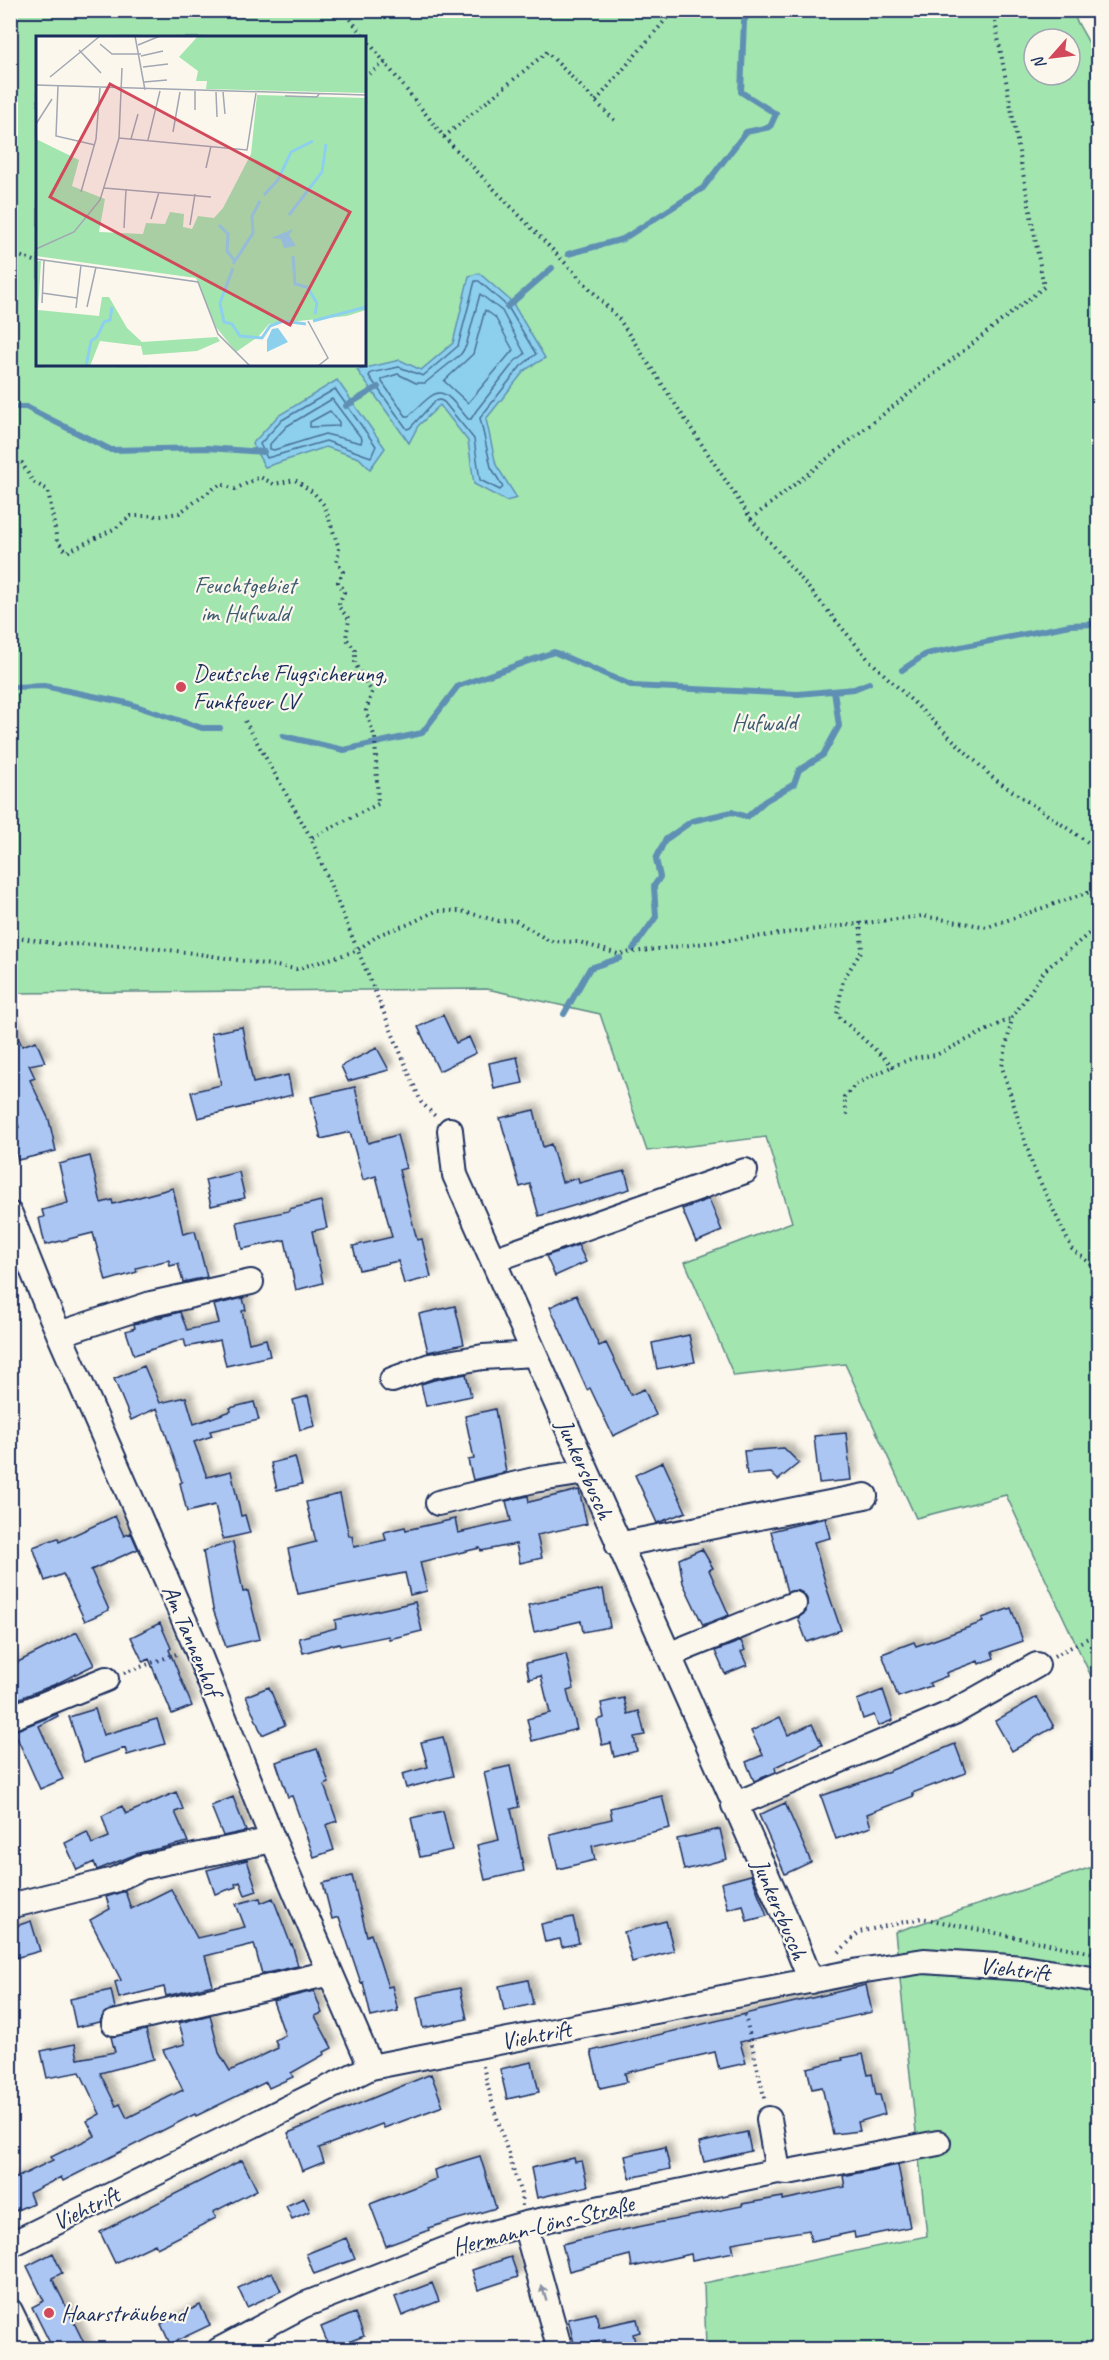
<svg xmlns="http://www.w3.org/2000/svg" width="1109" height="2360" font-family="Caveat,sans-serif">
  <defs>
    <filter id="shadow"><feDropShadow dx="5.5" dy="-5.5" stdDeviation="3" flood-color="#0004"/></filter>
  </defs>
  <rect width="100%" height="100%" fill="#fbf7ec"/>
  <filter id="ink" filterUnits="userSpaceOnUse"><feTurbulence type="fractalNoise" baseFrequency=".0167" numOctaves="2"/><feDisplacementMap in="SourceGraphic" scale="12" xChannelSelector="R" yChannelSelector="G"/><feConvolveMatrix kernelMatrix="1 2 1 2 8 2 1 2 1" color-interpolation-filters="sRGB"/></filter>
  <g filter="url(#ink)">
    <!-- green -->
    <path fill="#a3e5af" stroke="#5f8a86" stroke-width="1.5" fill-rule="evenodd" d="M11 11H1071L1098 59V1691L1006 1495 916 1518 845 1364 734 1376 685 1262 792 1222 766 1137 647 1151 600 1014 487 989 11 993ZM38 38H364V364H38ZM1034 39H1070V75H1034Z
      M1098 1865V2349H706L704 2283 927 2236 895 1932Z"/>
    <!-- water -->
    <path fill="#8dd0ee" stroke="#5f90b4" stroke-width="1.5" d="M479 273 512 302 545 358 525 370 486 419 496 465 517 498 506 501 474 484 468 441 440 405 418 426 409 443 357 370 400 360 421 370 453 343 469 276Z
      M337 380 385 448 370 469 359 458 326 447 265 467 252 444 278 416Z"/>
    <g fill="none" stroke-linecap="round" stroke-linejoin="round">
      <!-- shore -->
      <path stroke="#496f98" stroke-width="1.5" d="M475 281H479L508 307 536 354 521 366 480 418 491 467 503 487 500 490 480 480 474 439 444 402 440 400 435 401 410 428 407 429 369 376 371 373 399 367 423 376 458 346Z
        M480 294 502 311 525 354 515 361 476 411 471 419H468C440 385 441 385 409 416H406L382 382V379L398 374 416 383H425L461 354 466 346Z
        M485 310 495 317 513 350 468 403 444 381 473 354Z
        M335 389 376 446 371 457 326 441 267 458 260 444 282 420Z
        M332 399 362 439 361 443 325 434 274 450 270 449V444L287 426Z
        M330 411 339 422V426L310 427V422Z"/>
      <!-- stream -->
      <path stroke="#5f90b4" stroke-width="6" d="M1092 10 1098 35
        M568 254 623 239 703 188 746 132 770 127 776 114 741 92 744 21 750 10
        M507 307 552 268
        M346 406 378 387
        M10 407H26L111 450 208 448 264 452
        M902 670 926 654 1070 625 1098 624
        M10 687 44 686 127 703 202 728H220
        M283 736 344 750 422 733 458 686 554 652 633 686 798 694 854 689 869 683
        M633 949 656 917 654 886 660 877 656 859 665 840 692 821 732 812 747 817 765 801 794 784 799 770 823 755 839 726 834 691
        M564 1014 590 968 620 958"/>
    </g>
    <!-- building -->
    <path fill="#abc6f3" stroke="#1b2f5e" stroke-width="1.5" filter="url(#shadow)" d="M443 1015 456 1043 469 1037 476 1053 439 1071 418 1027Z
      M10 1019 22 1046 36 1041 45 1062 29 1065 35 1078 30 1080 49 1120 56 1151 18 1160 10 1131 19 1127 10 1107Z
      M242 1027 253 1083 288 1075 292 1095 198 1118 191 1092 221 1085 211 1033Z
      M377 1048 389 1070 348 1081 341 1066Z
      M517 1057 523 1083 494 1089 489 1063Z
      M355 1087 368 1143 397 1135 406 1168 399 1170 417 1240 422 1239 431 1277 404 1284 398 1261 359 1270 353 1246 392 1237 376 1176 363 1180 350 1132 321 1139 311 1097Z
      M534 1110 543 1147 551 1144 562 1182 578 1178 579 1183 625 1171 630 1189 539 1216 530 1184 520 1187 500 1118Z
      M90 1156 101 1203 112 1200 113 1204 173 1188 183 1234 195 1231 207 1277 183 1282 178 1264 170 1266 169 1260 136 1268 137 1272 106 1281 93 1233 45 1245 39 1218 44 1217 42 1210 68 1203 59 1164Z
      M239 1172 245 1198 211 1206 205 1180Z
      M709 1199 722 1231 696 1242 682 1209Z
      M321 1201 327 1228 312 1231 323 1283 296 1290 285 1240 242 1249 237 1222 289 1211V1209Z
      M578 1245 586 1262 555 1276 546 1256Z
      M576 1295 599 1346 606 1343 631 1395 644 1389 656 1415 613 1436 590 1388 587 1390 550 1307Z
      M243 1298 246 1310 242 1311 249 1343 266 1339 270 1356 226 1366 220 1340 186 1347 184 1339 134 1355 126 1331 135 1328 134 1324 180 1312 187 1330 219 1323 214 1305Z
      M455 1306 464 1344 428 1352 419 1314Z
      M689 1335 695 1362 657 1369 652 1343Z
      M144 1366 160 1403 186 1397 194 1424 231 1411 230 1408 254 1402 259 1420 210 1431 212 1436 194 1442 207 1477 231 1471 241 1516 245 1515 250 1533 223 1539 215 1505 187 1512 180 1483 182 1482 157 1408 131 1420 114 1379Z
      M466 1374 471 1396 426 1406 421 1384 434 1380Z
      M308 1396 315 1426 300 1430 293 1400Z
      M495 1409 506 1472 473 1480 468 1460 474 1459 465 1416Z
      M846 1433 851 1480 819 1483 814 1436Z
      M784 1448 799 1463 778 1480 771 1473 747 1475 744 1451Z
      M295 1457 302 1484 277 1490 271 1463Z
      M663 1462 686 1512 657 1523 635 1475Z
      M579 1490 587 1524 537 1535 542 1558 520 1563 516 1544 481 1551 480 1548 420 1562 427 1591 410 1595 405 1573 298 1594 288 1549 316 1542 306 1502 340 1494 349 1536H352L354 1547 386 1540 384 1532 405 1527 406 1530 455 1519 458 1533 511 1521 506 1501 528 1496 529 1502Z
      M115 1516 124 1536 131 1533 138 1549 91 1570 109 1610 85 1621 63 1574 45 1581 33 1547 58 1538 59 1542Z
      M825 1518 830 1538 814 1542 827 1589 841 1630 807 1642 798 1618 806 1612 807 1599 803 1593 797 1590 787 1592 771 1531Z
      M233 1542 243 1592 248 1591 260 1639 226 1647 213 1609 203 1551Z
      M702 1549 713 1568 709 1570 729 1615 703 1625 683 1583 679 1559Z
      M603 1589 610 1627 583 1632 581 1621 534 1632 528 1605Z
      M415 1602 422 1631 389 1639 388 1636 340 1646 339 1643 303 1653 299 1638 336 1628 335 1620Z
      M1011 1608 1023 1641 992 1652 994 1658 979 1664 978 1661 946 1673 947 1676 929 1683 931 1686 898 1697 882 1654 914 1642 916 1646 934 1640 983 1622 982 1618Z
      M160 1623 171 1648 169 1650 192 1706 172 1714 149 1659 143 1662 131 1637Z
      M77 1632 94 1665 56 1684 10 1702V1666Z
      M741 1641 745 1650 741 1652 747 1665 725 1674 715 1651Z
      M566 1654 574 1689 567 1691 577 1729 532 1741 527 1719 550 1713 541 1676 529 1679 526 1663Z
      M269 1687 285 1725 262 1735 246 1696Z
      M883 1690 893 1720 878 1726 874 1715 863 1719 857 1700Z
      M1037 1697 1054 1727 1012 1751 995 1721Z
      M624 1698 628 1714 639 1711 645 1735 634 1737 637 1751 614 1757 611 1743 602 1745 597 1720 604 1718 601 1703Z
      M95 1709 103 1735 157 1719 165 1744 127 1755 125 1748 84 1762 69 1717Z
      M57 1714 58 1716 39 1726 63 1779 40 1789 14 1731Z
      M780 1717 788 1735 812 1724 822 1745 775 1767 776 1772 754 1781 746 1762 763 1755 751 1731Z
      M443 1737 453 1776 406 1788 402 1774 428 1767 421 1742Z
      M955 1744 966 1773 912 1793 914 1796 867 1814 871 1827 836 1839 821 1796 865 1781Z
      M317 1749 329 1783 324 1785 337 1821 326 1825 334 1850 314 1857 292 1796 288 1797 276 1762Z
      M510 1766 519 1807 511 1809 524 1871 485 1880 477 1845 499 1840 484 1772Z
      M176 1792 183 1809 175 1812 188 1842 139 1853 97 1870 94 1862 77 1870 65 1843 87 1832 92 1844 109 1837 102 1816 122 1806 126 1814Z
      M662 1796 670 1828 592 1846 595 1860 558 1869 550 1834 612 1819 610 1808Z
      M233 1797 246 1831 223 1836 211 1806Z
      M785 1803 811 1862 785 1874 759 1815Z
      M443 1811 452 1850 420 1857 411 1818Z
      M720 1829 727 1859 684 1870 677 1839Z
      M247 1860 257 1891 245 1895 240 1882 235 1884 236 1887 215 1894 207 1870Z
      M751 1875 767 1916 747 1921 743 1905 728 1909 721 1883Z
      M352 1876 367 1936 371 1934 388 1987 392 1986 398 2011 371 2017 363 1982 361 1983 339 1917 332 1919 323 1883Z
      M171 1889 197 1938 245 1927 236 1904 260 1898 261 1903 273 1898 291 1945 292 1944 298 1966 262 1974 254 1944 205 1956 213 1985 166 1996 164 1987 119 1998 115 1982 121 1980 90 1920 110 1909 106 1897 125 1891 131 1909Z
      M573 1917 579 1943 562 1947 560 1939 545 1942 541 1924Z
      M31 1921 40 1951 15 1958 10 1945V1928Z
      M666 1921 674 1951 632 1962 624 1932Z
      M528 1980 533 2004 504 2011 499 1986Z
      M866 1985 872 2012 740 2042 746 2063 719 2069 715 2052 625 2073 627 2082 600 2088 591 2051Z
      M460 1988 467 2019 423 2028 417 1997Z
      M111 1990 115 2008 104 2013 100 2022 76 2027 70 1999Z
      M314 1991 322 2013 315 2016 332 2048 324 2052 325 2054 291 2073 293 2077 269 2088 266 2082 196 2116 195 2114 63 2181 61 2177 29 2193 33 2203 10 2213V2181L53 2160 51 2157 95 2136 87 2121 100 2114 80 2072 47 2078 41 2051 75 2044 78 2059 115 2052 111 2037 146 2030 154 2059 100 2073 116 2106 120 2104 127 2118 183 2090 163 2050 185 2044 179 2023 210 2015 219 2053 230 2071 278 2048 275 2040 285 2035 273 2001Z
      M863 2054 868 2075 872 2074 876 2095H880L885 2114 858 2122 860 2131 833 2134 822 2087 812 2089 807 2068 843 2060 842 2058Z
      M532 2062 539 2092 507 2099 500 2069Z
      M431 2074 443 2106 384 2128 382 2124 319 2148 324 2162 302 2171 288 2133Z
      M747 2132 751 2151 704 2162 699 2143Z
      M665 2147 670 2169 630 2178 625 2156Z
      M480 2156 496 2208 428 2228 429 2230 386 2246 370 2204 436 2179 434 2170Z
      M574 2158 575 2162 582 2161 588 2186 537 2198 531 2168Z
      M242 2160 257 2190 213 2212 216 2218 157 2248 155 2244 115 2263 100 2232Z
      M898 2165 910 2227 855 2238 854 2232 811 2241 809 2230 732 2243 734 2252 692 2260 691 2254 632 2267 630 2255 569 2271 562 2244 608 2233 742 2206V2204L783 2197V2200L845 2187 843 2176Z
      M304 2198 310 2211 292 2219 286 2206Z
      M346 2238 355 2259 314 2274 306 2254Z
      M53 2253 62 2273 52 2278 87 2349H53L32 2307 44 2301 27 2266Z
      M511 2257 518 2277 478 2290 472 2270Z
      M272 2272 281 2291 247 2307 238 2288Z
      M432 2283 439 2301 402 2316 395 2297Z
      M200 2305 210 2325 170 2344 161 2324Z
      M355 2313 364 2336 330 2349 321 2327Z
      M596 2313 599 2327 637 2319 640 2332 633 2334 637 2349H607L605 2340 575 2347 568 2319Z"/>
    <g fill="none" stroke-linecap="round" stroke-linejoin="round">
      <!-- minor casing -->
      <g stroke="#1b2f5e" stroke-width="28">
        <path id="minor" d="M450 1130 455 1175 787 1921 811 1981
          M10 1214 46 1304 196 1647 273 1840 371 2067
          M493 1260 745 1171
          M59 1334 151 1304 251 1282
          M392 1380 430 1366 483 1357 534 1354
          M438 1503 534 1480 586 1472
          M618 1545 865 1496
          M668 1655 794 1604
          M10 1718 106 1679
          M734 1805 954 1712 1037 1665
          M10 1906 114 1880 142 1867 273 1840
          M114 2023 330 1973
          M769 2119 778 2171
          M525 2224 560 2350
          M10 2245 371 2067 859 1971 924 1961 1024 1968 1098 1980
          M10 2311 29 2350
          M219 2350 304 2305 475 2238 525 2224 778 2171 788 2172 938 2143"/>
      </g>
      <!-- path -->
      <path stroke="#1b2f5e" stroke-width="4" stroke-dasharray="1.5 4.5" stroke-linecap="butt" d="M343 10 444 137 619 319 751 519 868 659 993 778 1098 849
        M364 77 386 62
        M596 101 674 10
        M444 137 547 52 615 121
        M10 253 38 262
        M10 458 22 463 33 482 48 490 57 541 67 552 116 528 131 516H161L179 513 220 484 235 489 260 477 274 484 295 480 314 493 324 505 339 548 337 562 343 572 338 582 344 592 338 606 349 619 346 638 355 650V664L372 692 366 711 375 738 378 804 311 838
        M751 519 1044 287 993 10
        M245 721 311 838 421 1102 436 1117
        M860 922 862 950 843 980 837 1015 893 1066 913 1058 936 1055 1012 1018
        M1098 926 1045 970 1012 1018 1002 1067 1033 1167 1072 1249 1098 1270
        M10 936 58 944 127 945 193 953 296 969 356 951 380 934 409 924 436 911H461L499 921 515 920 549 941 579 942 618 954 922 916 987 927 1098 889
        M847 1115 844 1097 856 1084 893 1066
        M1054 1656 1098 1633
        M124 1673 179 1653
        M839 1952 859 1932 922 1918 1093 1953 1098 1949
        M745 2015 765 2101
        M483 2066 491 2099 521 2194 522 2206"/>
      <!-- minor -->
      <use href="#minor" stroke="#fbf7ec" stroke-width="24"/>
    </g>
    <!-- one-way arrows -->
    <defs><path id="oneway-solid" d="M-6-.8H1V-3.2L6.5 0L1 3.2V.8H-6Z" transform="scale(1.5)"/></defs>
    <use fill="#8b93a5" href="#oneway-solid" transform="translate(544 2293) rotate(-106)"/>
  </g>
  <!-- markers -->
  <g fill="#d1495b" stroke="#fbf7ec" stroke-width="2">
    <circle cx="181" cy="687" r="6"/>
    <circle cx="49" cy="2313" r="6"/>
  </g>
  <g text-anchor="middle" stroke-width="4.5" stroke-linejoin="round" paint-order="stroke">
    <!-- park labels -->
    <g font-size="24" fill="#3d5c72" stroke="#fbf7ec">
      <text x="245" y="593">Feuchtgebiet<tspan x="245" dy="28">im Hufwald</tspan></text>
      <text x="764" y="730">Hufwald</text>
    </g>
    <!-- poi labels -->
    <g font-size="24" fill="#1b2f5e" stroke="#fbf7ec" text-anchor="start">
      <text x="193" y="681">Deutsche Flugsicherung,<tspan x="193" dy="28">Funkfeuer LV</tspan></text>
      <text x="61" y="2321">Haarsträubend</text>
    </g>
    <!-- street labels -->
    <g font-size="24" fill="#1b2f5e" stroke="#fbf7ec">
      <text transform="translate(585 1469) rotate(66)" y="8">Junkersbusch</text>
      <text transform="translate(192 1640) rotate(67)" y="8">Am Tannenhof</text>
      <text transform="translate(780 1909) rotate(67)" y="8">Junkersbusch</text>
      <text transform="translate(1015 1969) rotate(6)" y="8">Viehtrift</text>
      <text transform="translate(536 2035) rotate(-11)" y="8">Viehtrift</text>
      <text transform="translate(86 2208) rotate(-26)" y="8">Viehtrift</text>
      <text transform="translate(543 2225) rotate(-14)" y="8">Hermann-Löns-Straße</text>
    </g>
  </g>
  <!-- overview -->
  <g transform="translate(36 36)">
    <rect width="330" height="330" fill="#fbf7ec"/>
    <path d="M162 0H330V57L170 53 171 45H160L162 35 143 21ZM221 59 330 62V274L311 280 233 288 222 301 200 316 180 291 160 242 0 220V103L43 124 36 150 69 163 63 196 107 198 110 187 129 188 134 176 148 178 147 191 156 193 162 180 178 182 187 172 215 118ZM0 225H5L2 274 63 280 66 261H73L91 292 106 306 181 301 184 305 161 315 107 319 105 310 64 305 54 330H0Z" fill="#a3e5af"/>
    <path d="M257 193 253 199 260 210 248 212 245 203 235 202ZM242 292 252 306 231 316V304L236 293Z" fill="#8dd0ee"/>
    <path fill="none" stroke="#8dd0ee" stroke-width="3" d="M228 159 242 144 255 116 277 105M253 179 286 136 290 108M183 189 192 198 191 215 198 224M257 220 259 248 271 251 281 267 279 278M197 228 217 197 216 180 224 165M197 232 184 267 188 286 196 288 204 300 226 302 234 290 247 285 270 288M277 285 330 271M50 330 55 305 61 301 68 286 74 284 76 271"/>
    <path fill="none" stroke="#a1a7b3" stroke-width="1.5" d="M99 0 109 54M64 8 76 18H105M102 9 124 0M43 14 65 37M105 20 127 15M107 31 132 28M14 41 64 0M108 46 131 44M0 49 330 59M22 50 20 100 59 109M180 56 181 81M187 56 189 78M249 60 281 61 283 58M159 74V55M0 88 16 63M137 96 144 56M83 102 211 114 220 57M95 103 102 78M112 104 124 55M170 132 175 110M68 152 175 161M45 156 60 103 64 52M115 183 123 156M154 189 159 158M88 192 90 153M0 213 38 196 64 164 83 102 86 32M0 223 162 246 182 298 214 330M6 257 41 262M6 267 8 224M51 271 60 231M40 272 45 229M272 285 292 322 282 330"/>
    <path fill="#d1495b" fill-opacity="0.15" stroke="#d1495b" stroke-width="3" d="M74 48 314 176 254 289 14 161Z"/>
    <rect width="330" height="330" fill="none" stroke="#1b2f5e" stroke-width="3"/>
  </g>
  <!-- margin -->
  <rect width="1109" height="2360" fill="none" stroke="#fbf7ec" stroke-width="36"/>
  <rect x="18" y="18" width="1073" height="2324" fill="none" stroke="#1b2f5e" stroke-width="2" filter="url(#ink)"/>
  <!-- north arrow -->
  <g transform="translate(1052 57) rotate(242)"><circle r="28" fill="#fbf7ec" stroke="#a1a7b3" stroke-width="1.5"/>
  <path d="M0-4.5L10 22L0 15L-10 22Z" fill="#d1495b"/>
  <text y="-9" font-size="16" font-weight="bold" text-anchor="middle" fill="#1b2f5e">N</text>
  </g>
</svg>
